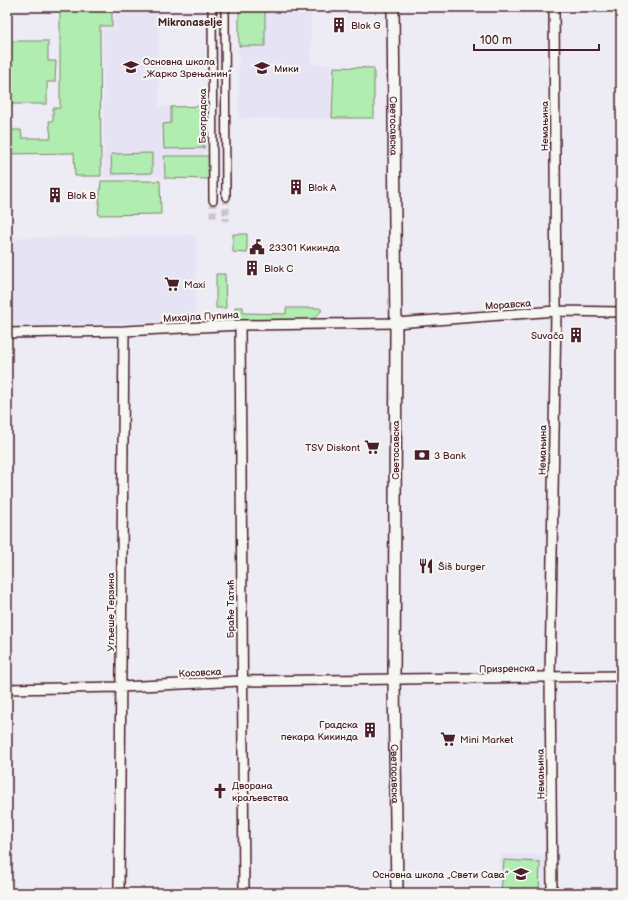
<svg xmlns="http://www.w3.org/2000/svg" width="628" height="900" font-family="'Balsamiq Sans',sans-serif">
  <rect width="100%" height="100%" fill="#edebf4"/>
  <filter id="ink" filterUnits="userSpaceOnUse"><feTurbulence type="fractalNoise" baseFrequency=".025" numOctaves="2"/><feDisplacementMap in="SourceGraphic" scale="8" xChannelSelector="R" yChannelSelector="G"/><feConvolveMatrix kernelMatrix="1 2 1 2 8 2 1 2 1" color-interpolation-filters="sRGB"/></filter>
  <g filter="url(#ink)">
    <!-- built -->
    <path fill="#e6e3f5" d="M115 7H158L159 106H208V151H204V155H163V176L104 177 103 29 115 28Z
      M239 7H311V64H332V118H239Z
      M196 235 195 321 7 327V238Z
      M501 854 544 855V893H496Z"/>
    <!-- green -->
    <path fill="#b1ecb1" stroke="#7e866e" d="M60 7H112V26H100L101 176H75L74 153 7 154V120H9L10 130H21L22 138H51L49 121H53V108H60Z
      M239 7H265V46H239Z
      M7 41H48V61H56L55 82H47V104H7Z
      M334 67 374 68V118H332Z
      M203 106 204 148 164 149 163 124 171 123V107Z
      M152 153V173L112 174 111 154Z
      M164 156H212L213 179 165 178Z
      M101 181H160L161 214 98 215Z
      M233 234H247V253L233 252Z
      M216 274H225L226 308H216Z
      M235 307H243V313L286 314V308H319L322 310 315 318 303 320H235Z
      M504 860 540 862 539 893H501Z"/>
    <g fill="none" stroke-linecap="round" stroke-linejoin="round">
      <!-- pedestrian-tunnel -->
      <path stroke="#ccc2cc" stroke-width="7" stroke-dasharray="7 3.5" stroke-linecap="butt" d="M226 197V221
        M213 200V221"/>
      <!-- pedestrian casing -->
      <g stroke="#4a1f2b" stroke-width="10">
        <path id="pedestrian" d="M212 7 213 200
          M225 7 226 197"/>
      </g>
      <!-- minor casing -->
      <g stroke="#4a1f2b" stroke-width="12">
        <path id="minor" d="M240 325 244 893
          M7 333 124 331 240 325 396 323 556 311 621 312
          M7 689 121 687 241 681 621 676
          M119 893 124 331
          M552 893 550 678 556 311 554 7"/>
      </g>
      <!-- tertiary casing -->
      <g stroke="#4a1f2b" stroke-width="14">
        <g id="tertiary">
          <path id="s1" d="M393 7 396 333 394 680 397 893"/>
        </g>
      </g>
      <!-- pedestrian -->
      <use href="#pedestrian" stroke="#f6f6f2" stroke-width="7"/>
      <!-- minor -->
      <use href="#minor" stroke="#f6f6f2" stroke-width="9"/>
      <!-- tertiary -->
      <use href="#tertiary" stroke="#f6f6f2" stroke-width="11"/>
    </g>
  </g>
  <!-- icons -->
  <defs>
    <g id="building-bare" transform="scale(1.2)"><path d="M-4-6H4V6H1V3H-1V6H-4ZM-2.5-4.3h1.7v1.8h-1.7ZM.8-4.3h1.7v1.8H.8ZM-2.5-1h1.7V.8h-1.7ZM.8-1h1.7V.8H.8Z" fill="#4a1f2b" stroke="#f6f6f2" stroke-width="2.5" paint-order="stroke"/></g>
    <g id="school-bare" transform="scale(1.2)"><path d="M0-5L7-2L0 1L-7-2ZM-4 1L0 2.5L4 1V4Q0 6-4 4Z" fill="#4a1f2b" stroke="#f6f6f2" stroke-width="2.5" paint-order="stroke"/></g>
    <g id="civic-bare" transform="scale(1.2)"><path d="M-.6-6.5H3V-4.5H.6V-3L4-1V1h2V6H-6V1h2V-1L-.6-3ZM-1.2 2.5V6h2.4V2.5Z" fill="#4a1f2b" stroke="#f6f6f2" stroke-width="2.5" paint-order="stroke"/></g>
    <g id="supermarket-bare" transform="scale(1.2)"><path d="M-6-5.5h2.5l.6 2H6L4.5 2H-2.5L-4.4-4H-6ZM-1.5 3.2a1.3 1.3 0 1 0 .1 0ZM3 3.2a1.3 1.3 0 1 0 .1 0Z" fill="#4a1f2b" stroke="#f6f6f2" stroke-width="2.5" paint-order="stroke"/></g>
    <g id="bank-bare" transform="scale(1.2)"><path d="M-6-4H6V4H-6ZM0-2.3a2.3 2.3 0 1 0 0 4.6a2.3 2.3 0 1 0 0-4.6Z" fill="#4a1f2b" stroke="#f6f6f2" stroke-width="2.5" paint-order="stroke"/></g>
    <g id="restaurant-bare" transform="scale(1.2)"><path d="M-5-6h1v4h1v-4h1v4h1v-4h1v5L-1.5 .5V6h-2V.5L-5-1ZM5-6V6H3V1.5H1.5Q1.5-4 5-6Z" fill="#4a1f2b" stroke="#f6f6f2" stroke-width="2.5" paint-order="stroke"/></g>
    <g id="church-bare" transform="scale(1.2)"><path d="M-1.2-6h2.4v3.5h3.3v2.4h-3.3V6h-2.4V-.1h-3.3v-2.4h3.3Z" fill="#4a1f2b" stroke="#f6f6f2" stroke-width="2.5" paint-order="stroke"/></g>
  </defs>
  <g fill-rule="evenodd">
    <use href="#building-bare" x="339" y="25"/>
    <use href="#school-bare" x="131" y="67"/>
    <use href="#school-bare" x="262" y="68"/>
    <use href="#building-bare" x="296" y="187"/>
    <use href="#building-bare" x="55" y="195"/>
    <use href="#civic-bare" x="257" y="247"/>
    <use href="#building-bare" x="252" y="268"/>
    <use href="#supermarket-bare" x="172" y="284"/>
    <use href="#building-bare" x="576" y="335"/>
    <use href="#supermarket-bare" x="372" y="447"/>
    <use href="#bank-bare" x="422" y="455"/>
    <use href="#restaurant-bare" x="426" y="566"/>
    <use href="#building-bare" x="370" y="730"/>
    <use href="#supermarket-bare" x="448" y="739"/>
    <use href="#church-bare" x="220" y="791"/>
    <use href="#school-bare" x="521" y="874"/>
  </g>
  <g text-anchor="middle" stroke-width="4" stroke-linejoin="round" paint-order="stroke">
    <!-- poi labels -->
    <g font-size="10" fill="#4a1f2b" stroke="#f6f6f2" text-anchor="start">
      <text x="351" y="29">Blok G</text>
      <text x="143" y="65">Основна школа<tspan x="143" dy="12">„Жарко Зрењанин”</tspan></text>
      <text x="274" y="72">Мики</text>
      <text x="308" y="191">Blok A</text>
      <text x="67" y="199">Blok B</text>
      <text x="269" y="251">23301 Кикинда</text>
      <text x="264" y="272">Blok C</text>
      <text x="184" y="288">Maxi</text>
      <text x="564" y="339" text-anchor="end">Suvača</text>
      <text x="360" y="451" text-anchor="end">TSV Diskont</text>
      <text x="434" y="459">3 Bank</text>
      <text x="438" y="570">Šiš burger</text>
      <text x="358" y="728" text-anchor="end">Градска<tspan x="358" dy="12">пекара Кикинда</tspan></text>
      <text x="460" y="743">Mini Market</text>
      <text x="232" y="789">Дворана<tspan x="232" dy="12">краљевства</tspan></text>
      <text x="509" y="878" text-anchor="end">Основна школа „Свети Сава”</text>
    </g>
    <!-- street labels -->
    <g font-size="10" fill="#4a1f2b" stroke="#f6f6f2">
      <text transform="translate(202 116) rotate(-90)" y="4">Београдска</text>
      <text dy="4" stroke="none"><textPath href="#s1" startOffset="119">Светосавска</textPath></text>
      <text transform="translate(544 126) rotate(-90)" y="4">Немањина</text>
      <text transform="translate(508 304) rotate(-4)" y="4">Моравска</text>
      <text transform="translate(201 316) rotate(-3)" y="4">Михајла Пупина</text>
      <text transform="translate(395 450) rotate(-90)" y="4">Светосавска</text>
      <text transform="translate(542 450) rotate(-89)" y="4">Немањина</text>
      <text transform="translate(230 609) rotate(-90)" y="4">Браће Татић</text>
      <text transform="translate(110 612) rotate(-90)" y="4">Угљеше Терзина</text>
      <text transform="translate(507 668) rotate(-1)" y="4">Призренска</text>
      <text transform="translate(200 672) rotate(-3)" y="4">Косовска</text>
      <text dy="4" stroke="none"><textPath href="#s1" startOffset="767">Светосавска</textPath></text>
      <text transform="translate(540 774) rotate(-91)" y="4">Немањина</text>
    </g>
    <!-- neighbourhood labels -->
    <g font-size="11" font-weight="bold" fill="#4a1f2b" stroke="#f6f6f2">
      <text x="190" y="26">Mikronaselje</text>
    </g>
  </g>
  <!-- margin -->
  <rect width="628" height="900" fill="none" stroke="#f6f6f2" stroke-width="24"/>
  <rect x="12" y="12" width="604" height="876" fill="none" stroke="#4a1f2b" stroke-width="1.5" filter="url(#ink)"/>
  <!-- scale -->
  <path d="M474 44v6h125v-6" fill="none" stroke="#4a1f2b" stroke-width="2"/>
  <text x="480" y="44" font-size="12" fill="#4a1f2b" stroke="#f6f6f2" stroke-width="3" paint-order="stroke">100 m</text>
</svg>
